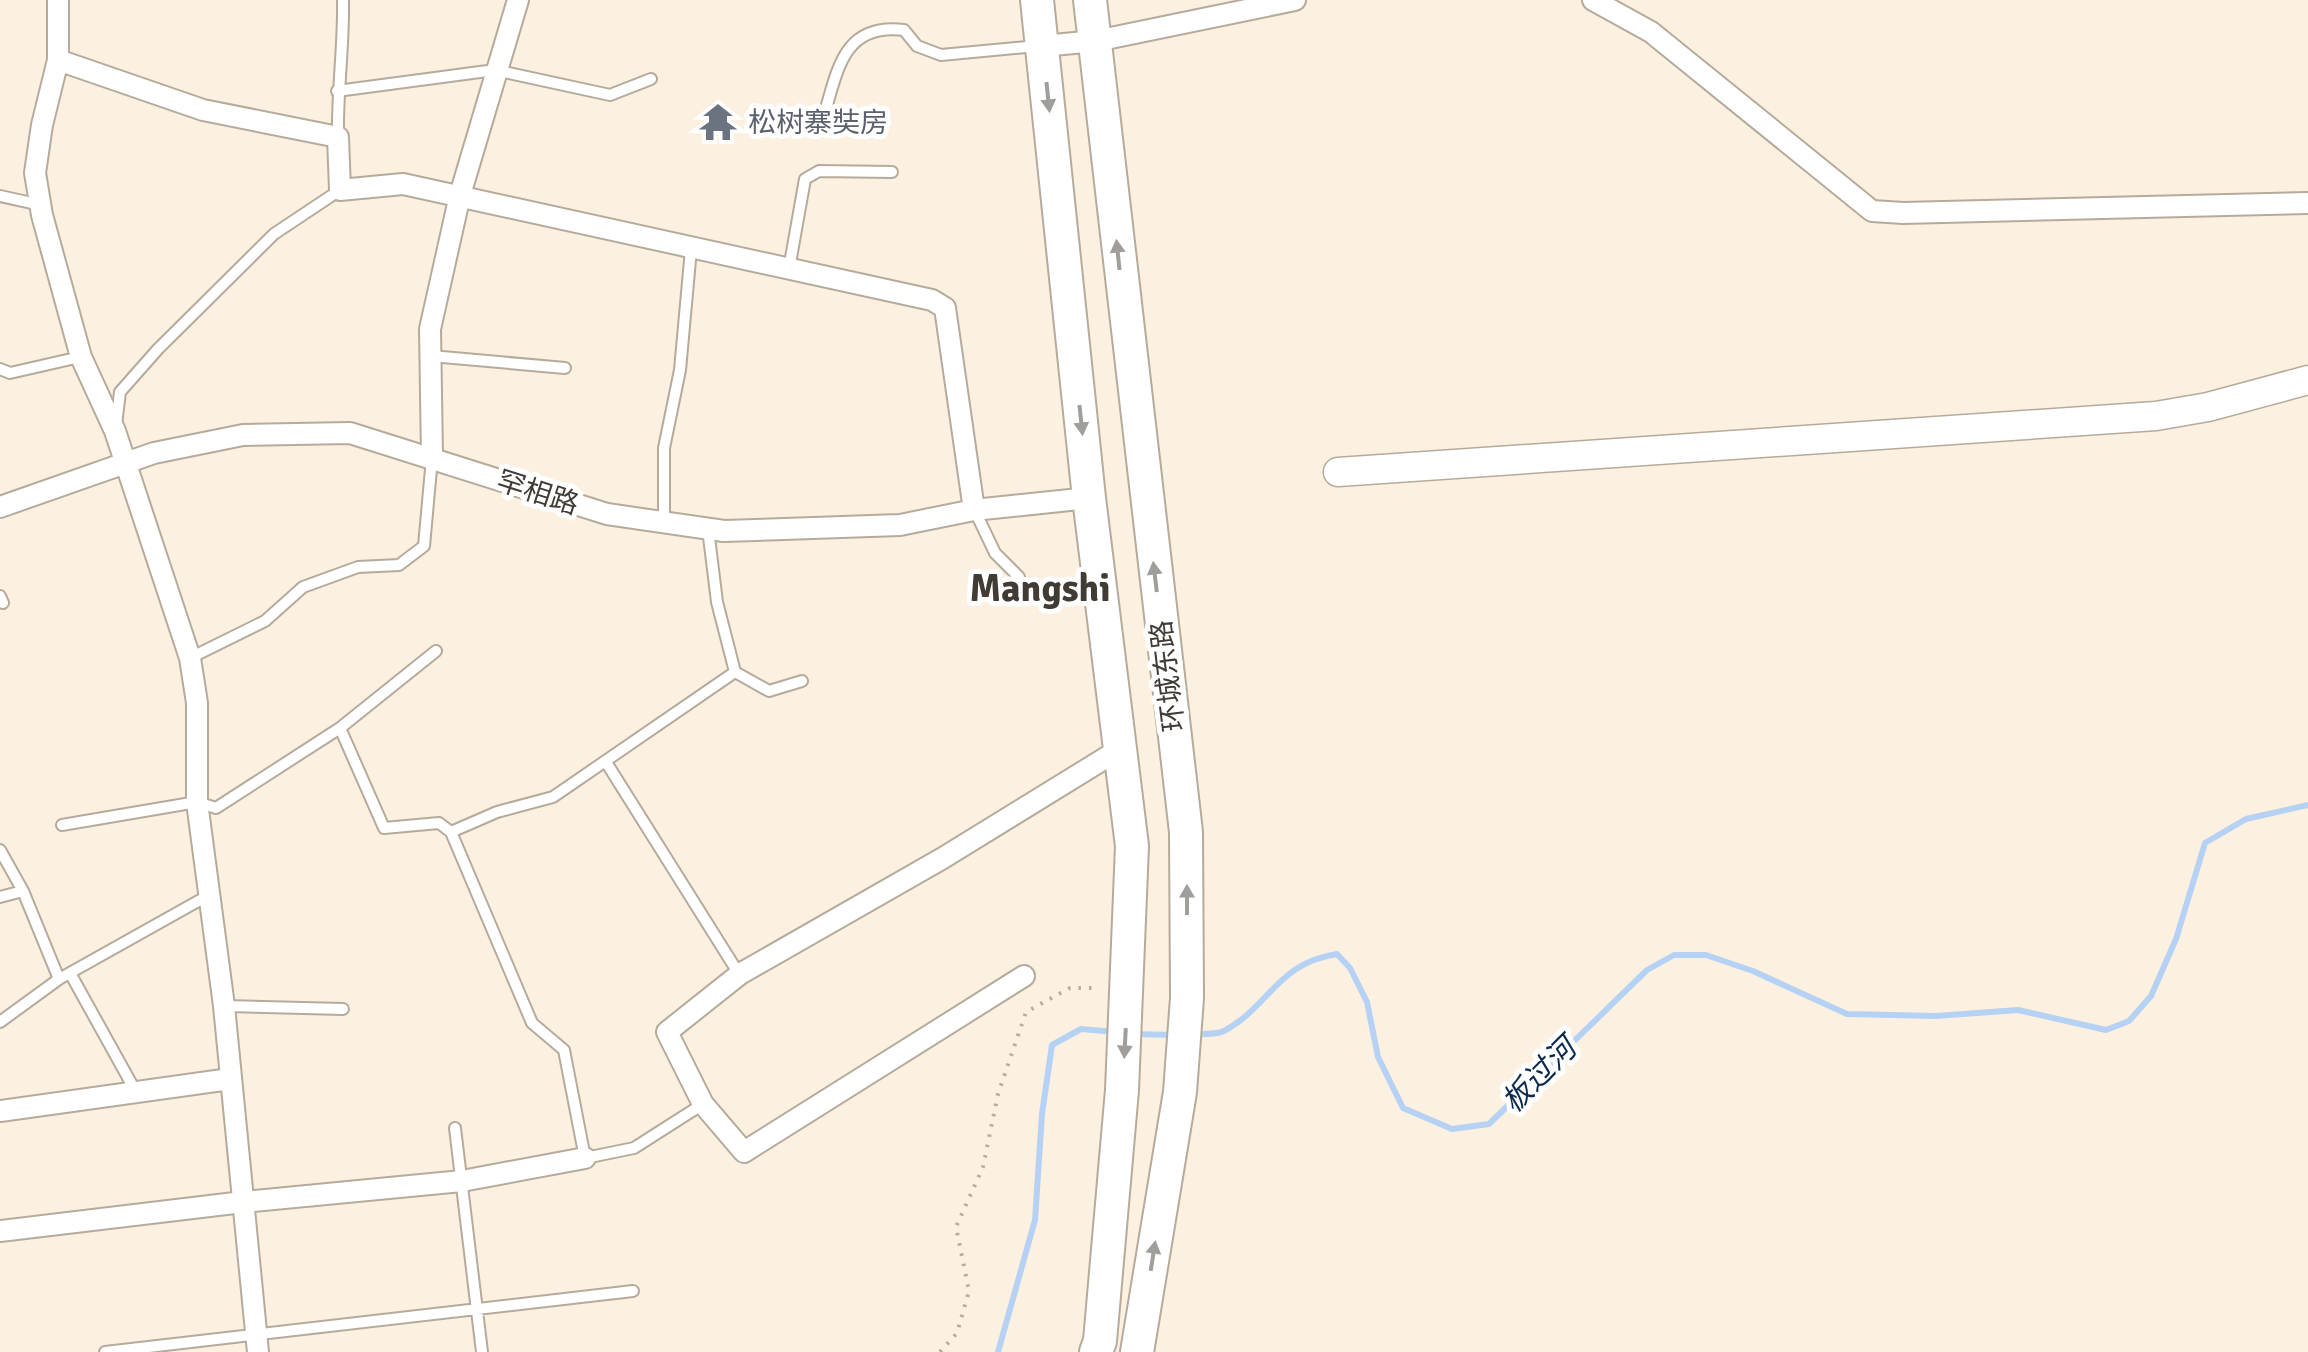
<svg xmlns="http://www.w3.org/2000/svg" width="2308" height="1352" font-family="Signika,'Noto Sans SC',sans-serif">
  <rect width="100%" height="100%" fill="#fcf1e1"/>
  <g fill="none" stroke-linecap="round" stroke-linejoin="round">
    <!-- stream -->
    <path stroke="#b5d1f4" stroke-width="6" d="M1133 1034 1175 1035
      M1192 1034C1202 1034 1216 1035 1224 1031 1270 1006 1277 963 1337 954L1350 968 1367 1002 1378 1057 1403 1108 1452 1129 1489 1124 1647 970 1674 955H1706L1753 971 1847 1014 1936 1016 2018 1010 2106 1030 2129 1021 2151 996 2176 939 2205 843 2246 819 2308 805
      M998 1352 1035 1220 1042 1114 1052 1045 1081 1029 1115 1032"/>
    <!-- lane casing -->
    <g stroke="#b5ab9c" stroke-width="14">
      <path id="lane" d="M337 91 495 70 610 95 651 79
        M825 112C838 67 845 23 904 30L917 46 941 55 1037 46
        M338 137C337 91 344 46 343 0
        M0 196 41 205
        M789 269 805 179 819 171 892 172
        M431 356 565 368
        M0 369 10 373 80 357
        M116 425 120 392 158 349 274 234 340 190
        M975 511 995 553 1019 577
        M664 522V448L680 370 691 249
        M0 596 3 603
        M190 658 265 621 303 587 358 567 399 565 424 546 432 458
        M735 672 769 691 802 681
        M340 728 384 828 439 823 451 832 532 1023 564 1050 585 1158 634 1148 703 1104
        M606 762 739 974
        M62 825 197 802 216 808 340 728 436 651
        M451 832 497 812 553 797 735 672 717 602 708 529
        M0 850 23 891 59 979
        M0 897 23 891
        M70 973 136 1092
        M225 1006 343 1009
        M0 1022 59 979 209 895
        M455 1128 482 1352
        M105 1352 633 1291"/>
    </g>
    <!-- street casing -->
    <g stroke="#b5ab9c" stroke-width="24">
      <path id="street" d="M58 0V60L42 125 35 173 42 215 81 357 115 431 190 658 197 703V802L224 1006 258 1352
        M1593 0 1651 32 1872 211 1903 213 2308 203
        M1042 46 1096 41 1295 0
        M58 60 203 110 338 137 340 190 403 184 932 300 945 308 974 510
        M432 457 430 329 460 195 518 0
        M0 507 154 453 243 435 350 433 607 514 724 531 900 525 974 510 1089 498
        M1024 976 744 1152 703 1104 667 1032 740 974 943 858 1120 749
        M0 1111 230 1079
        M0 1231 243 1202 462 1181 585 1158"/>
    </g>
    <!-- secondary casing -->
    <g stroke="#b5ab9c" stroke-width="31">
      <path id="secondary" d="M1338 472 2156 416 2208 407 2308 380"/>
    </g>
    <!-- primary casing -->
    <g stroke="#b5ab9c" stroke-width="36">
      <path id="primary" d="M1037 0 1089 498 1132 846 1122 1090 1100 1341 1096 1352
        M1090 0 1186 832 1187 998 1180 1092 1137 1352"/>
    </g>
    <!-- path -->
    <path stroke="#b5ada0" stroke-width="4" stroke-dasharray="2.5 8" stroke-linecap="butt" d="M940 1352 957 1333 969 1291 956 1227 983 1167 998 1094 1026 1012 1070 988H1099"/>
    <!-- lane -->
    <use href="#lane" stroke="#fff" stroke-width="10"/>
    <!-- street -->
    <use href="#street" stroke="#fff" stroke-width="20"/>
    <!-- secondary -->
    <use href="#secondary" stroke="#fff" stroke-width="28"/>
    <!-- primary -->
    <use href="#primary" stroke="#fff" stroke-width="32"/>
  </g>
  <!-- one-way arrows -->
  <defs><path id="oneway-solid" d="M-6-.8H1V-3.2L6.5 0L1 3.2V.8H-6Z" transform="scale(2.5)"/></defs>
  <g fill="#a09e9a">
    <use href="#oneway-solid" transform="translate(1048 97) rotate(84)"/>
    <use href="#oneway-solid" transform="translate(1118 255) rotate(-96)"/>
    <use href="#oneway-solid" transform="translate(1081 420) rotate(84)"/>
    <use href="#oneway-solid" transform="translate(1155 577) rotate(-97)"/>
    <use href="#oneway-solid" transform="translate(1187 900) rotate(-90)"/>
    <use href="#oneway-solid" transform="translate(1125 1043) rotate(93)"/>
    <use href="#oneway-solid" transform="translate(1153 1256) rotate(-81)"/>
  </g>
  <!-- icons -->
  <defs>
    <g id="temple-bare" transform="scale(3)"><path d="M0-6L5-2H3V0L6.5 2.5H4V6H1.5V3h-3V6H-4V2.5H-6.5L-3 0V-2H-5Z" fill="#6b7280" stroke="#fff" stroke-width="2.5" paint-order="stroke"/></g>
  </defs>
  <g fill-rule="evenodd">
    <use href="#temple-bare" x="718" y="122"/>
  </g>
  <g text-anchor="middle" stroke-width="10" stroke-linejoin="round" paint-order="stroke">
    <!-- worship labels -->
    <g font-size="28" fill="#5b616d" stroke="#fff" text-anchor="start">
      <text x="748" y="132">松树寨奘房</text>
    </g>
    <!-- street labels -->
    <g font-size="28" fill="#403c35" stroke="#fff">
      <text transform="translate(538 492) rotate(18)" y="10">罕相路</text>
      <text transform="translate(1167 676) rotate(-97)" y="10">环城东路</text>
    </g>
    <!-- water labels -->
    <g font-size="30" font-style="italic" fill="#0b2a4e" stroke="#fff">
      <text transform="translate(1539 1075) rotate(-45)" y="10">板过河</text>
    </g>
    <!-- district labels -->
    <g font-size="38" font-weight="bold" fill="#403c35" stroke="#fff">
      <text x="1040" y="601">Mangshi</text>
    </g>
  </g>
</svg>
